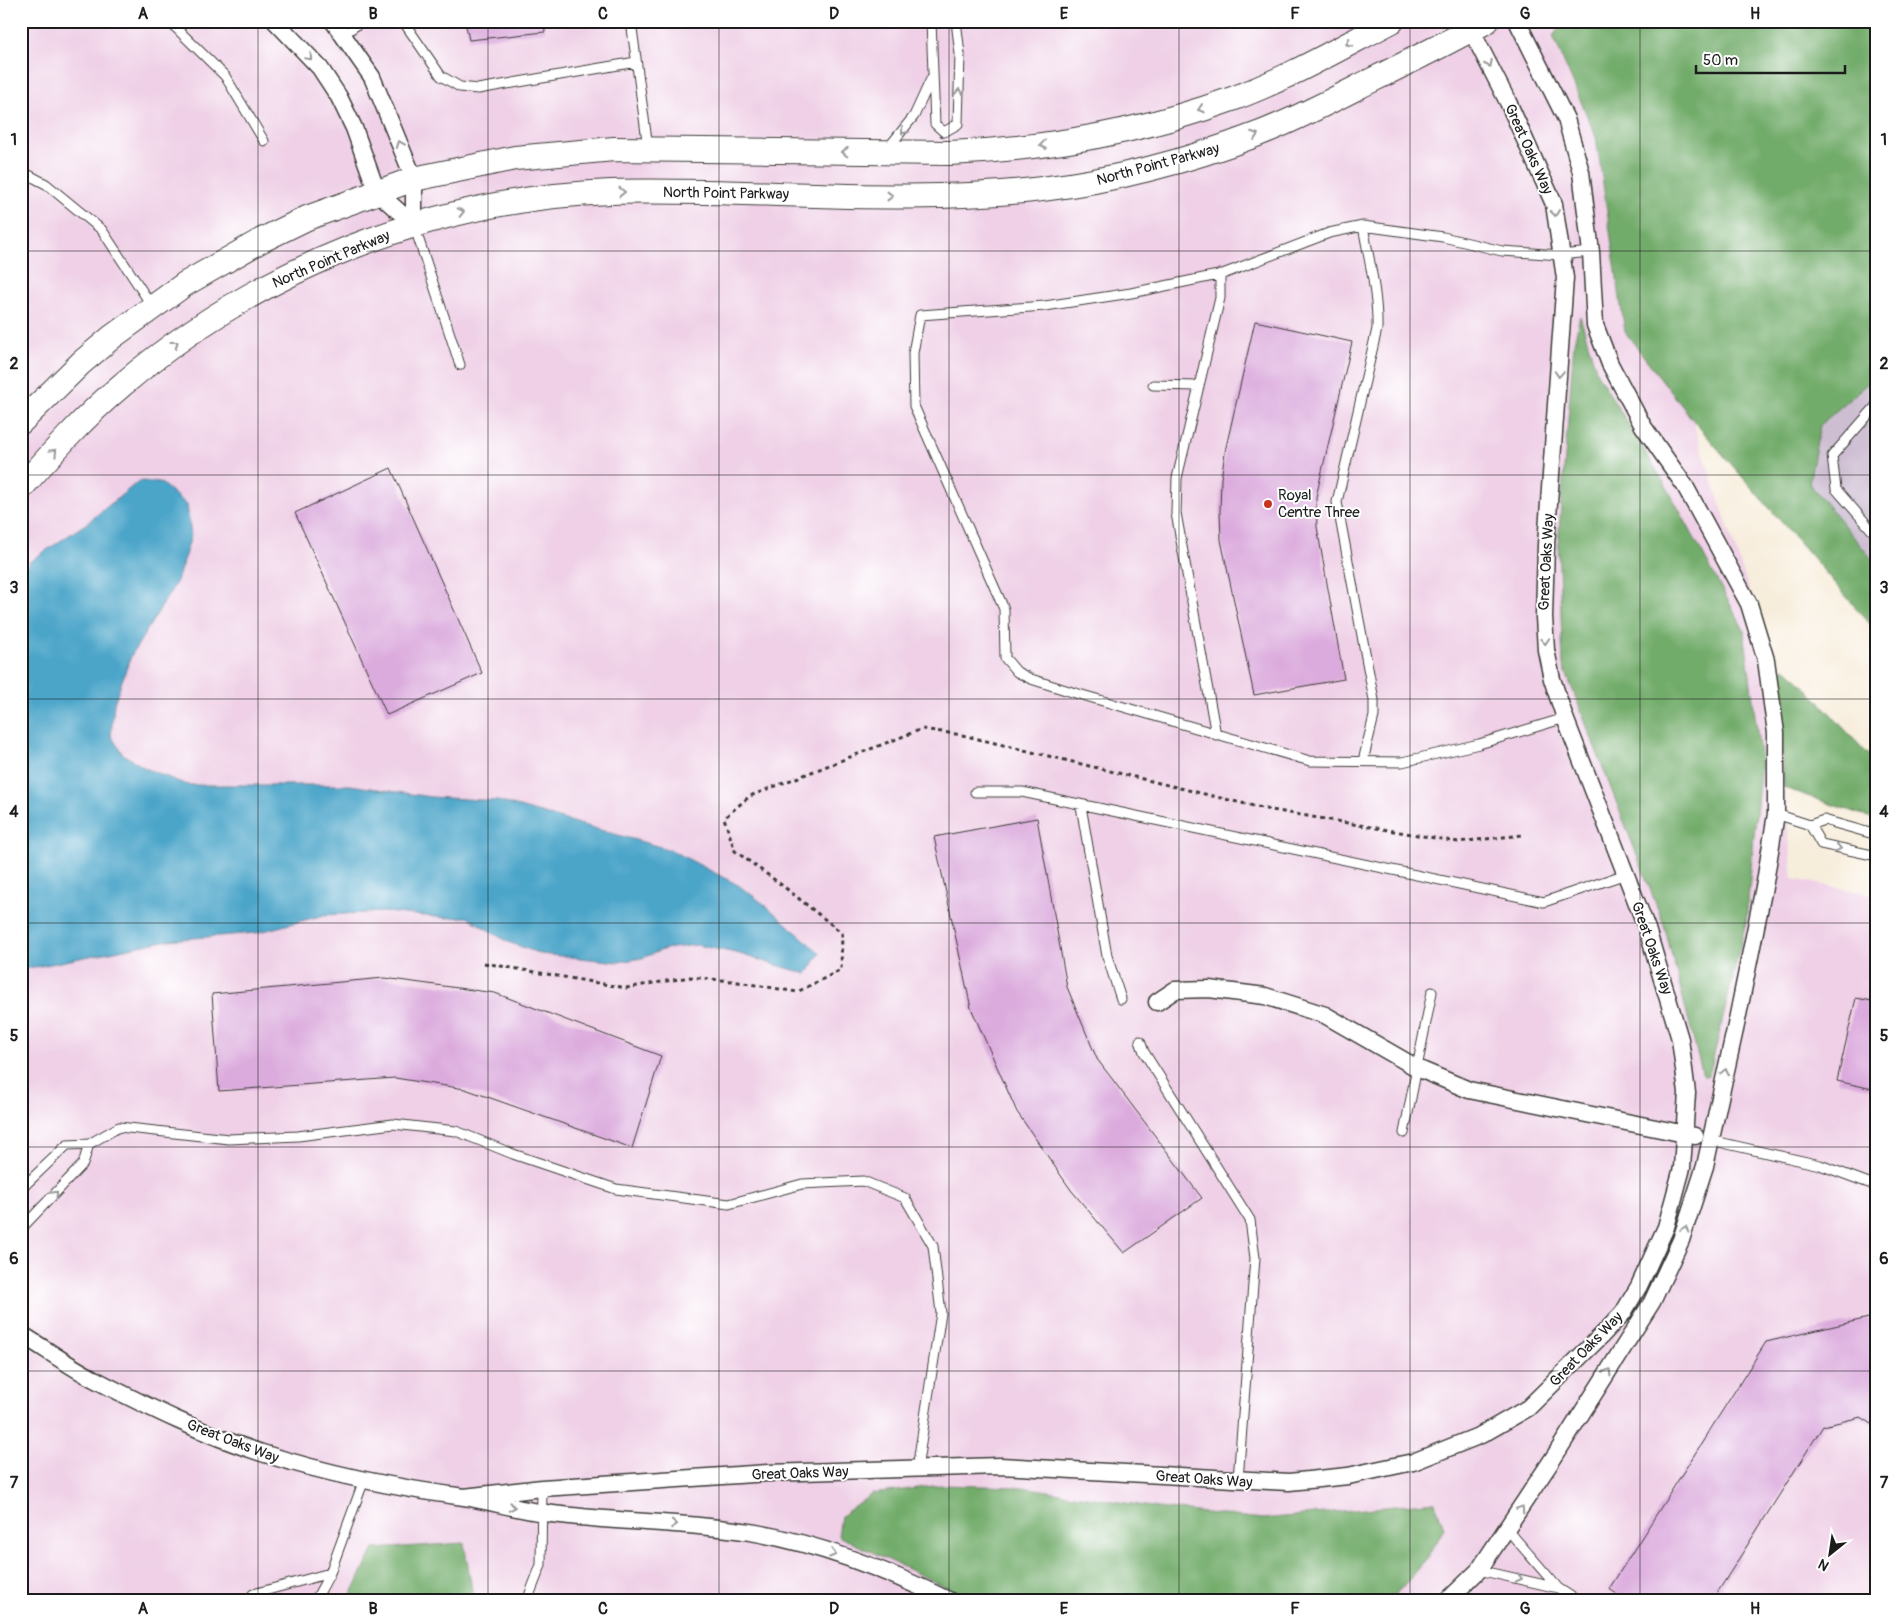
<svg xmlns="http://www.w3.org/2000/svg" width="1898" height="1622" font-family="Pangolin,sans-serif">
  <rect width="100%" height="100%" fill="#fff"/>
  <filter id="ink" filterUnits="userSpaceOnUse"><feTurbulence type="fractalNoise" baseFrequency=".02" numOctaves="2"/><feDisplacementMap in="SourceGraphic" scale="10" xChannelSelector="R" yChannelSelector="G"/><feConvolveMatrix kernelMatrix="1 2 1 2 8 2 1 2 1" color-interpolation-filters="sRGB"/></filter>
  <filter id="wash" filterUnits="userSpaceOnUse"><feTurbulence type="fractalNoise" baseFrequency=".0096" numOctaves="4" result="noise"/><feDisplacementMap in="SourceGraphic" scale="20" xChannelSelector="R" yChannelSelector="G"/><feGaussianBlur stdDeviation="1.12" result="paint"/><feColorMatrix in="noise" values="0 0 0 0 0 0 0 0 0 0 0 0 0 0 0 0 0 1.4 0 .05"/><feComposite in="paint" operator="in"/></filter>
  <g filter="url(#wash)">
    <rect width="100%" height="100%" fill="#f7eddb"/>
    <!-- built -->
    <path fill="#efd0e6" d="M21 21H1564L1553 36 1596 137 1625 332 1692 419 1777 673 1784 788 1793 879 1877 895V1601H474L464 1543 375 1549 348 1601H21Z"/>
    <!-- industrial -->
    <path fill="#cdbed2" d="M1877 375V565L1809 483 1820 425Z"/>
    <!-- forest -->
    <path fill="#72ac6a" stroke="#476443" d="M1564 21H1877V375L1820 425 1809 483 1877 565V632L1692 419 1625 332 1596 137 1553 36Z
      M1580 316 1597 373 1669 491 1744 630 1761 762 1746 922 1709 1076H1703L1664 925 1563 665 1558 544 1574 343Z
      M1785 668 1799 680 1877 764V820L1784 788 1777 673Z
      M941 1485 1022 1487 1158 1508 1263 1519 1435 1502 1444 1528 1429 1557 1390 1601H975L838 1536 841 1516 872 1494Z
      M464 1543 474 1601H348L374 1549Z"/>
    <!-- water -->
    <path fill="#4ca5c9" stroke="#346072" d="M139 481 160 482 187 505 191 536 177 581 131 656 114 703 111 736 123 754 145 768 187 785H350L431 797 498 801 671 850 738 885 764 904 820 953 807 974 736 953 696 945 665 949 642 958 619 962 541 954 508 942 467 917 446 918 384 912 324 915 256 933 169 940 21 970V575L29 562 87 523Z"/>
    <g id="blocks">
      <!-- building -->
      <path fill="#dbabdd" d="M465 21H544L545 32 469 40Z
        M1255 321 1352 342 1316 497 1317 527 1344 679 1254 695 1221 540 1220 512 1221 478 1226 447Z
        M391 468 482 673 387 715 295 513Z
        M1037 818 1067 987 1097 1059 1202 1198 1124 1253 1071 1190 1017 1112 971 1008 934 837Z
        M384 978 495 993 661 1056 632 1148 465 1089 395 1078 219 1091 212 994Z
        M1856 998 1877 1002V1090L1837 1081Z
        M1877 1316V1427L1861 1417 1823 1426 1712 1601H1628L1609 1589 1766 1342Z"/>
    </g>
  </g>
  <g filter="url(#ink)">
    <use href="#blocks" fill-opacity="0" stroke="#3d3b39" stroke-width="1"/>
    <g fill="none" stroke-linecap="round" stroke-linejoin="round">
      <!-- lane casing -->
      <g stroke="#3d3b39" stroke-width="11">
        <path id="lane" d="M169 21 225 76 264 141
          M403 21 441 76 460 87 478 89 636 62
          M631 21 648 148
          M931 21 935 124 944 132
          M343 35 362 21
          M944 132 958 124 960 54 956 21
          M888 148 914 116 932 77
          M21 171 46 184 102 230 152 306
          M414 225 460 365
          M1153 385 1198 386
          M1877 405 1832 456 1836 489 1877 536
          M1565 718 1479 744 1402 762 1310 761 1072 692 1031 679 1017 672 1005 658 1004 609 914 406 913 353 920 315 1045 306 1131 293 1223 274 1329 233 1363 226 1443 237 1502 251 1560 255 1591 252
          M1216 735 1176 513 1177 478 1220 298V274
          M1363 761 1374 716V700L1337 502 1377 329C1378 295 1369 260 1363 226
          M975 792H1022L1544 902 1626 874
          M1081 806 1107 956 1121 999
          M1776 814 1810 825 1824 820 1877 835
          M1810 825 1821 844 1877 856
          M1140 1041 1144 1052 1250 1220 1255 1258 1238 1480
          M1404 1133 1432 992
          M1710 1140 1820 1165 1877 1186
          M21 1189 67 1145 89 1144 119 1127 229 1139 298 1136 393 1124 456 1131 513 1154 616 1189 729 1204 802 1184 863 1181 905 1198 933 1246 941 1313 917 1469
          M21 1229 83 1164 89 1144
          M1507 1529 1558 1588 1578 1601
          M1479 1570 1558 1588
          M253 1594 330 1573
          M315 1601 330 1573 364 1480
          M527 1601 541 1565 542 1488"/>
      </g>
      <!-- street casing -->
      <g stroke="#3d3b39" stroke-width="19">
        <path id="street" d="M275 21 320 68 339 97 354 128 377 192 414 225
          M333 21 372 77 414 179V225
          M1157 1002 1175 990 1209 989 1265 996 1325 1015 1417 1068 1469 1090 1695 1136
          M21 1334C46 1349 70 1367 96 1380 150 1408 205 1435 262 1453 328 1474 396 1488 464 1497 491 1501 518 1510 546 1513 615 1523 686 1521 756 1533 823 1545 889 1571 950 1601
          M464 1497 542 1488 768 1473 1000 1466 1289 1482 1348 1476 1413 1462 1481 1435 1528 1408 1603 1334 1623 1313 1639 1286 1666 1227 1682 1168 1687 1093 1680 1039 1647 929 1565 718 1552 679 1546 650 1544 617 1546 545 1565 278 1554 204 1508 102 1467 22
          M1447 1601 1479 1570 1554 1457 1652 1302 1681 1240 1705 1166 1736 1025 1765 882 1776 814V733L1766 660 1749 604 1685 486 1643 426 1610 364 1595 325 1591 252 1581 172 1566 119 1517 21"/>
      </g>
      <!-- secondary casing -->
      <g stroke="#3d3b39" stroke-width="26">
        <path id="secondary" d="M21 422 81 363 112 337 185 284 262 240 307 218 414 179 515 158 614 149 949 153C1046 149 1141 132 1232 99 1287 79 1340 48 1392 21
          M21 488C53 452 85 416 122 385 257 270 433 198 611 192 754 188 899 206 1042 189 1116 180 1188 161 1258 134 1295 120 1331 101 1366 83 1407 63 1447 43 1487 21"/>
      </g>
      <!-- path -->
      <path stroke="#3d3b39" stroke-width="3" stroke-dasharray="4 4" stroke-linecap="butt" d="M484 963 626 988 690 977 732 981 797 992 841 970 842 933 783 886 735 851 724 818 750 796 922 729 962 735 1266 809 1458 842 1523 835"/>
      <!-- lane -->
      <use href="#lane" stroke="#fff" stroke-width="9"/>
      <!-- street -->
      <use href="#street" stroke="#fff" stroke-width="16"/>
      <!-- secondary -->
      <use href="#secondary" stroke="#fff" stroke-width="24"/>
    </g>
    <!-- one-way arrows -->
    <defs><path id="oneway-chevron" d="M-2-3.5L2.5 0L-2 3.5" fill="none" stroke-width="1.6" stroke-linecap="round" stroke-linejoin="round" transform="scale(1.25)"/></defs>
    <g stroke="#999">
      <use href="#oneway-chevron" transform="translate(1349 43) rotate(153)"/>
      <use href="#oneway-chevron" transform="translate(309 57) rotate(46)"/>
      <use href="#oneway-chevron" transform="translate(1489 64) rotate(63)"/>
      <use href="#oneway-chevron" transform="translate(959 92) rotate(-89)"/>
      <use href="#oneway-chevron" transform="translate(1201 109) rotate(162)"/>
      <use href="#oneway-chevron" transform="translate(904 131) rotate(128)"/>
      <use href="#oneway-chevron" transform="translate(1255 135) rotate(-20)"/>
      <use href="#oneway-chevron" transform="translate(400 144) rotate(-112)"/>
      <use href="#oneway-chevron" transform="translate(1043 145) rotate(173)"/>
      <use href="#oneway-chevron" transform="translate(845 152) rotate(-178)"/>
      <use href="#oneway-chevron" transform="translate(622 192)"/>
      <use href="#oneway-chevron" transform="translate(890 196)"/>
      <use href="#oneway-chevron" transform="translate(461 212) rotate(-13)"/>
      <use href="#oneway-chevron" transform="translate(1555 213) rotate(83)"/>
      <use href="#oneway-chevron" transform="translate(175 344) rotate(-37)"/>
      <use href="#oneway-chevron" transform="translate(1559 374) rotate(94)"/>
      <use href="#oneway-chevron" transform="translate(54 452) rotate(-46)"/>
      <use href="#oneway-chevron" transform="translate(1545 641) rotate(86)"/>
      <use href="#oneway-chevron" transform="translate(1838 848) rotate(11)"/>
      <use href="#oneway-chevron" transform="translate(1725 1072) rotate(-77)"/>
      <use href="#oneway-chevron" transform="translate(55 1194) rotate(-47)"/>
      <use href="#oneway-chevron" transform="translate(1685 1229) rotate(-72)"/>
      <use href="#oneway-chevron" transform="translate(1608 1372) rotate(-58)"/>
      <use href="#oneway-chevron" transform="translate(512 1507) rotate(11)"/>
      <use href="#oneway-chevron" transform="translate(1521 1509) rotate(-57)"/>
      <use href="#oneway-chevron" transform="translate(674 1524) rotate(4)"/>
      <use href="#oneway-chevron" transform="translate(833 1554) rotate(17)"/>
      <use href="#oneway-chevron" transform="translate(1519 1578) rotate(14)"/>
    </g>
  </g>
  <!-- grid -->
  <path fill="none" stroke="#1c1c1c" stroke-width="1" stroke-opacity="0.55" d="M258 21V1601M488 21V1601M719 21V1601M949 21V1601M1179 21V1601M1410 21V1601M1640 21V1601M21 251H1877M21 475H1877M21 699H1877M21 923H1877M21 1147H1877M21 1371H1877"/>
  <!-- markers -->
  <circle fill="#c8321e" stroke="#fff" stroke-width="2" cx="1268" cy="504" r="5"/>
  <g text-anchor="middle" stroke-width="4" stroke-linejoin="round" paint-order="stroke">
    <!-- street labels -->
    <g font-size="15" fill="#1c1c1c" stroke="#fff">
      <text transform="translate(1529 149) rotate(66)" y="5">Great Oaks Way</text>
      <text transform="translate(1158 164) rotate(-15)" y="5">North Point Parkway</text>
      <text transform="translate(726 193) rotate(1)" y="5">North Point Parkway</text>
      <text transform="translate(331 259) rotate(-23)" y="5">North Point Parkway</text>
      <text transform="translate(1546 562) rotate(-87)" y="5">Great Oaks Way</text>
      <text transform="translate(1652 948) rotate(71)" y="5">Great Oaks Way</text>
      <text transform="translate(1586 1349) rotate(-46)" y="5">Great Oaks Way</text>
      <text transform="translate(233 1441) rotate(21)" y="5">Great Oaks Way</text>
      <text transform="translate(800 1473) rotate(-2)" y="5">Great Oaks Way</text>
      <text transform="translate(1204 1479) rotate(4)" y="5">Great Oaks Way</text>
    </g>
    <!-- poi labels -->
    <g font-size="15" fill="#1c1c1c" stroke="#fff" text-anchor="start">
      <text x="1278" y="500">Royal<tspan x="1278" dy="17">Centre Three</tspan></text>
    </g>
  </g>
  <!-- margin -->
  <rect width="1898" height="1622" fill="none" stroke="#fff" stroke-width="55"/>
  <!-- north arrow -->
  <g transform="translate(1830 1554) rotate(210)" stroke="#ffffff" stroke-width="4" paint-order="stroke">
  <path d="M0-4L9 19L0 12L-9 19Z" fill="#1c1c1c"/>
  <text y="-8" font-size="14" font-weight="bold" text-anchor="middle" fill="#1c1c1c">N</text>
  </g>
  <!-- scale -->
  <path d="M1696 65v8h149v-8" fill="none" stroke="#1c1c1c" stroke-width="2.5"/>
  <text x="1703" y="65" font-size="15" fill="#1c1c1c" stroke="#ffffff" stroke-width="4" paint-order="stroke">50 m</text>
  <rect x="28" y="28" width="1842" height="1566" fill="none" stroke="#1c1c1c" stroke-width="2"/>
  <g font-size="16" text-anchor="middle" font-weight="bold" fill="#1c1c1c">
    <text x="143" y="19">A</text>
    <text x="373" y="19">B</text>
    <text x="603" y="19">C</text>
    <text x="834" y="19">D</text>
    <text x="1064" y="19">E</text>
    <text x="1295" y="19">F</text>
    <text x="1525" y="19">G</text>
    <text x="1755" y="19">H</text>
    <text x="14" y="145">1</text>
    <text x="1884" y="145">1</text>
    <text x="14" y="369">2</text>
    <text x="1884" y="369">2</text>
    <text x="14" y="593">3</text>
    <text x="1884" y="593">3</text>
    <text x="14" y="817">4</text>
    <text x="1884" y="817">4</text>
    <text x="14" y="1041">5</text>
    <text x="1884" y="1041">5</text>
    <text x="14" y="1264">6</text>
    <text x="1884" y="1264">6</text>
    <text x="14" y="1488">7</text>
    <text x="1884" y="1488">7</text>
    <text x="143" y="1614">A</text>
    <text x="373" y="1614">B</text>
    <text x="603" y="1614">C</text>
    <text x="834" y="1614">D</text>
    <text x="1064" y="1614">E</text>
    <text x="1295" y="1614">F</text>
    <text x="1525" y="1614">G</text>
    <text x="1755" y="1614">H</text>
  </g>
</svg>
